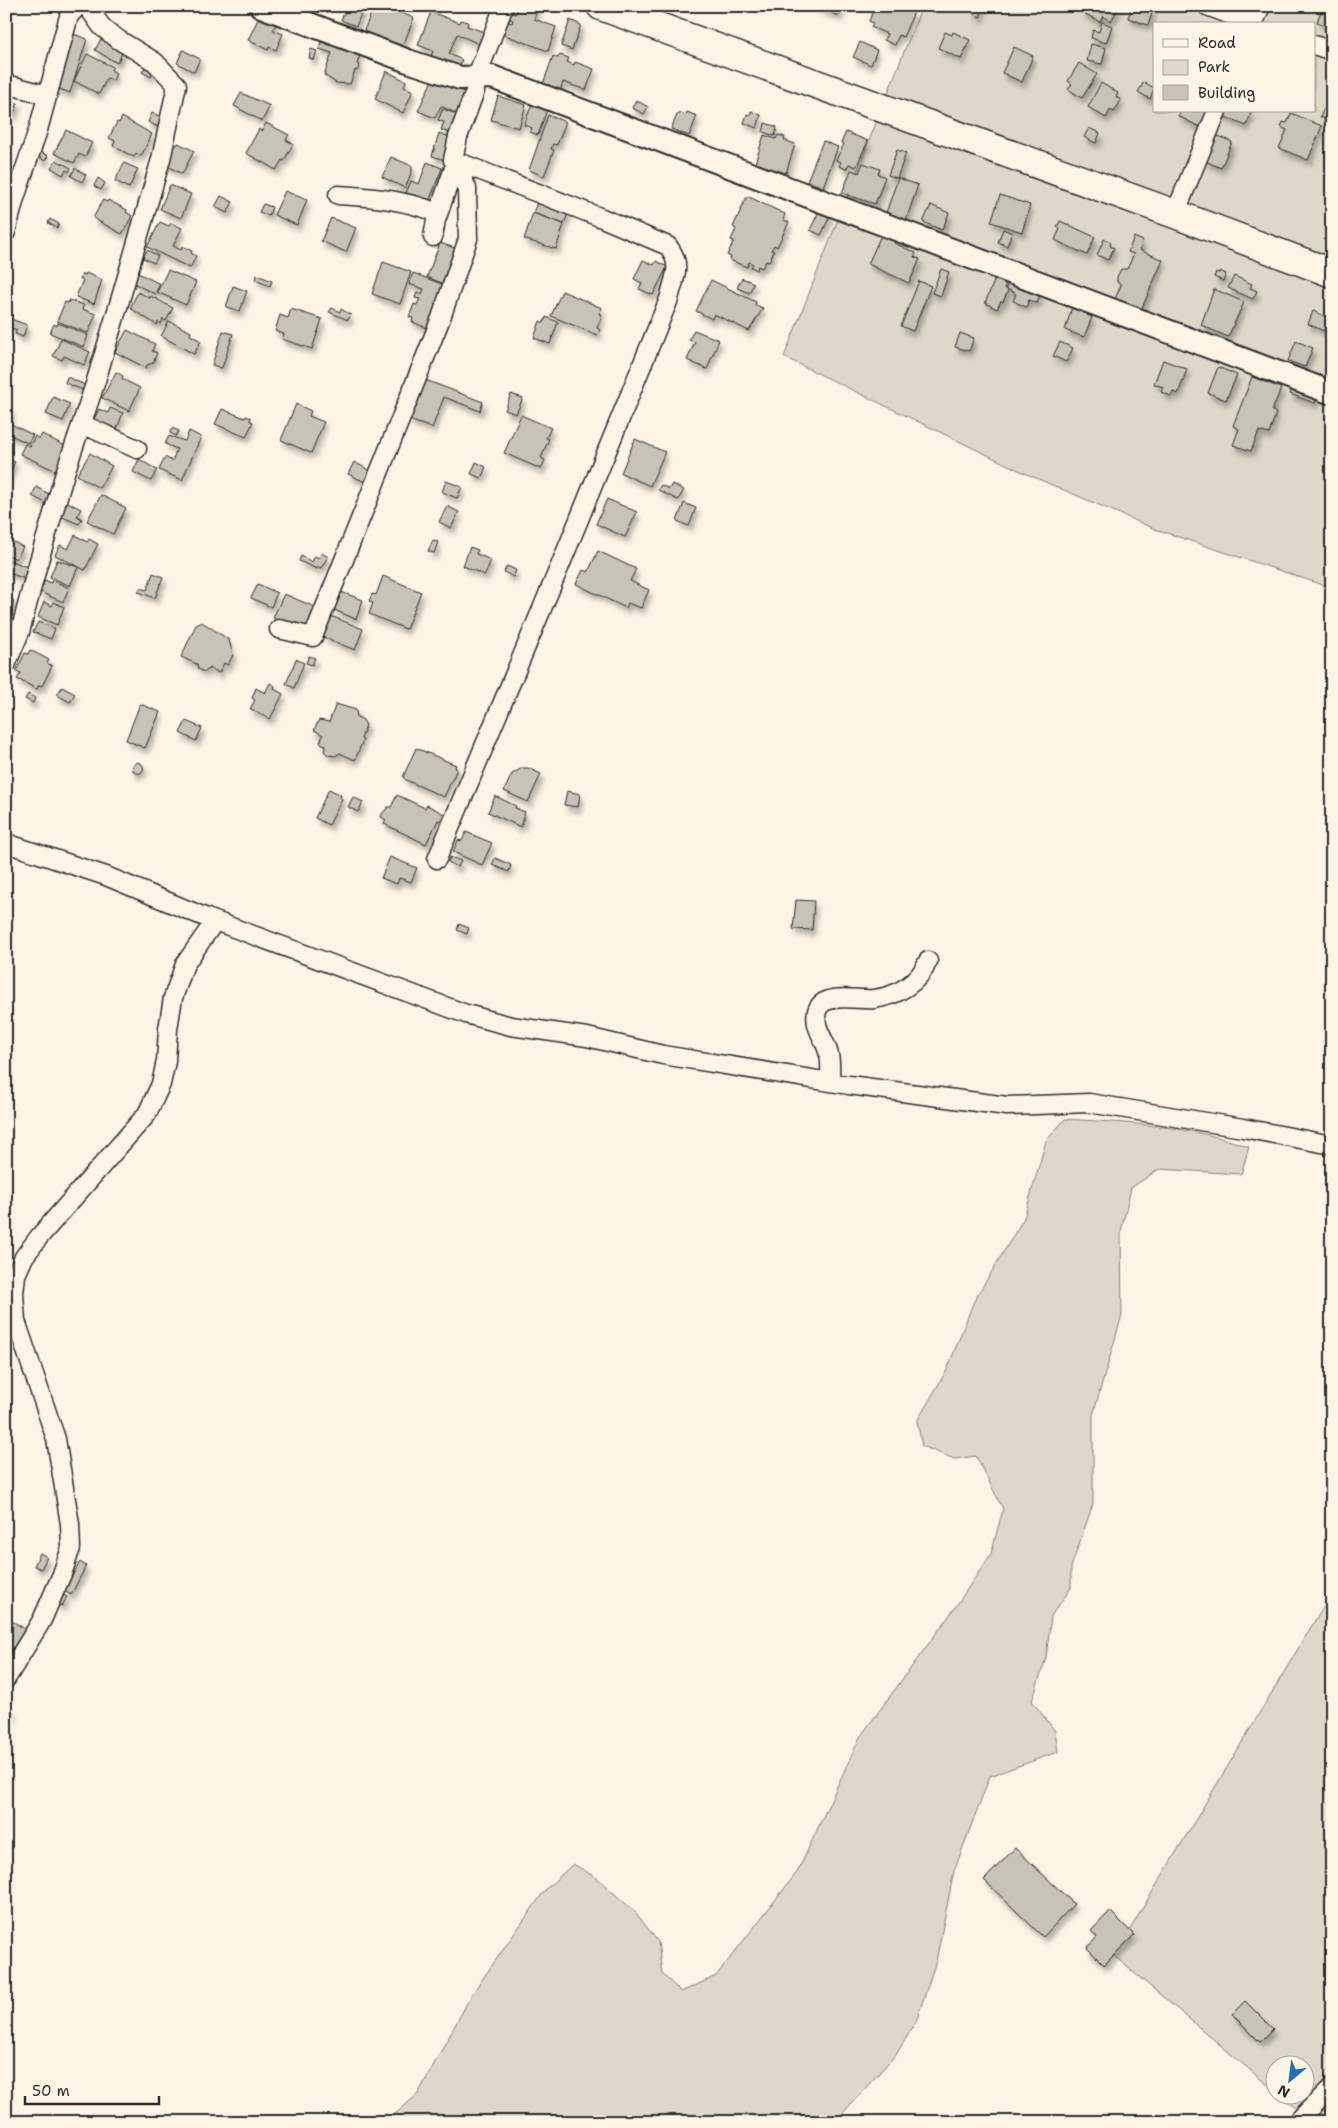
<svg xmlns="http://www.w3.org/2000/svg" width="1338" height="2128" font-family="'Shantell Sans',sans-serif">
  <defs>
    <filter id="shadow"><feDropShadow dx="3" dy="5.5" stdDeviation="2.5" flood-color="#0004"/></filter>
  </defs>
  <rect width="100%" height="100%" fill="#fcf5e5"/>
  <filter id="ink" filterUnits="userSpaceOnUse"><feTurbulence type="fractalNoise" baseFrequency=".02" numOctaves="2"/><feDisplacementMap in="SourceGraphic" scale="10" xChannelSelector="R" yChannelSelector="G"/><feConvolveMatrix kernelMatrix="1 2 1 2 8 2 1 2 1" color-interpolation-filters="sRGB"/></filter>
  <g filter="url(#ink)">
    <!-- green -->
    <path fill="#ded8ca" stroke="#84827a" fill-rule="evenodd" d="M922 6H1332V588L1155 529 1029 475 784 357ZM1154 24H1314V111H1154Z
      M1065 1119C1126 1123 1190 1125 1249 1147L1241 1174 1159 1169 1131 1188 1121 1231 1122 1315 1093 1415V1504L1071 1567V1588L1051 1616 1046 1658 1032 1701 1055 1731 1058 1752 990 1776 954 1871 936 1961 916 2022 897 2053 835 2122H386L418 2094 472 1994 545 1890 573 1864 597 1878 636 1913 658 1942 662 1974 681 1992 716 1976 798 1871 860 1737 952 1612 991 1554 1003 1509 976 1456 954 1459 922 1446 917 1421 947 1370 974 1301 1024 1218 1046 1141Z
      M1332 1592V2122H1313L1281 2096H1306V2066H1276L1275 2091 1114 1956Z"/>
    <!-- building -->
    <path fill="#c8c3b7" stroke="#2b2b2b" filter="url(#shadow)" d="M347 6H357L363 9 356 26 341 20Z
      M374 6H384L414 18 400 53 363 33Z
      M513 6 538 7 534 19 556 27 548 51 502 34 507 21 512 23 513 20 509 19 512 13 515 14 517 10 513 9Z
      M814 6H842L839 16Z
      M875 6H900L914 12 903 37 899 35 895 45 884 40 887 34 871 27 873 23 869 21Z
      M976 6H984L980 17 973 14Z
      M1085 6H1119L1111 21 1103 16 1100 22 1082 12Z
      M1132 6H1143L1153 10 1148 25 1128 18Z
      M1323 6 1332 8V28L1317 22Z
      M431 12 460 23 461 20 468 22 467 26 484 32 479 44 457 34 449 54 462 60 458 70 430 59 433 51 418 45Z
      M260 15 277 23 273 30 283 34 276 50 269 47 268 50 248 40Z
      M570 20 581 25 572 50 561 46Z
      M1102 22 1112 26 1106 43 1091 38 1093 30 1099 32Z
      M945 32 952 35 953 32 970 40 961 59 938 48Z
      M71 33 87 39 70 93 52 86Z
      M102 37 124 50 117 63 95 50Z
      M322 38 361 52 357 64 360 65 357 71 355 70 350 84 336 83 324 75 332 53 319 49Z
      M860 42 877 50 871 65 853 57Z
      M1091 44 1106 48 1102 64 1087 61Z
      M1014 47 1033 56 1022 82 1002 73Z
      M311 49 317 51 314 60 309 58Z
      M183 50 200 59 194 72 177 63Z
      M87 54 113 67 111 70 116 73 113 81 107 78 99 94 74 81Z
      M560 55 569 58 567 62 574 65 575 62 594 69 586 90 563 82 560 91 543 84 553 56 558 58Z
      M1079 63 1097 74 1082 98 1068 89 1072 84 1068 81Z
      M146 66 154 71 151 77 142 72Z
      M386 71 406 81 404 87 413 91 403 113 375 99Z
      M433 78 466 93 457 114 441 106 435 118 418 111Z
      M1144 82 1154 88 1150 99 1138 92Z
      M1101 83 1118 93 1116 97 1121 100 1114 112 1110 110 1106 118 1088 107Z
      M241 93 270 106 262 121 234 106Z
      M1332 93V121L1320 117Z
      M498 96 526 105 519 128 491 120Z
      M6 98 18 103 13 115 6 112Z
      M636 100 648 107 644 114 632 108Z
      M532 104 547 110 538 135 530 132 532 128 524 125Z
      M443 109 459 115 452 134 441 130 444 122 438 120Z
      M751 111 761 115 757 128 744 123 747 114 750 115Z
      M1181 111H1207V112L1200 127 1178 116Z
      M1220 111H1252L1246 126 1219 114Z
      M687 112 697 116 689 136 671 129 677 115 681 113 686 115Z
      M152 113 162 117 158 127 148 122Z
      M1291 113 1322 126 1308 160 1279 148 1287 130 1281 127 1283 122 1287 123Z
      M548 115 566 122 557 145 553 144 551 149 554 150 544 176 529 170Z
      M122 117 152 134 141 156 136 153 134 157 113 146 115 141 109 138 117 122 119 123Z
      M266 123 289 135 286 140 293 144 284 161 282 160 276 170 246 153 259 129 262 131Z
      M765 123 777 127 775 136 763 132Z
      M1089 128 1100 133 1096 143 1084 137Z
      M66 130 92 143 85 157 79 154 74 163 54 153Z
      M846 132 868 141 856 167 849 164 846 169 839 166 841 162 836 160 844 144 841 143Z
      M439 133 452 138 445 160 432 156Z
      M764 135 776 139 778 135 785 137 784 140 795 144 786 173 755 163Z
      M1216 135 1232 142 1221 168 1205 161Z
      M823 141 838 147 823 187 807 181Z
      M178 143 194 151 182 174 164 164 173 145 176 146Z
      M897 150 906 153 897 178 888 175Z
      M39 151 48 156 45 161 36 155Z
      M391 157 412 166V171L405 188 382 177Z
      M56 160 71 168 69 172 66 170 63 175 51 168Z
      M427 162 442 168 429 202 406 193 411 181 419 184Z
      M124 163 138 169 129 188 115 181Z
      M863 163 880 169 878 174 885 177 875 204 842 193 851 170 859 173Z
      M75 168 86 175 82 182 71 176Z
      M98 178 105 183 101 190 94 186Z
      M898 178 918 185 905 223 885 216Z
      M170 185 191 194 181 218 160 209Z
      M285 191 307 200 297 225 274 215Z
      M1000 195 1030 205 1022 232 991 222Z
      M221 196 233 202 227 213 215 207Z
      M747 196 785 214 783 220 789 222 777 247 774 245 771 250 774 251 769 262 766 261 762 268 758 266 757 270 751 267 753 264 749 262 747 267 730 260 731 257 727 255 734 241 731 240 736 229 733 227Z
      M103 200 107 202 108 200 127 210 126 212 132 216 122 234 93 218Z
      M538 200 569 210 564 224 533 213Z
      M263 204 272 207 269 216 259 212Z
      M931 205 949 213 942 230 923 222Z
      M820 209 831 214 821 235 810 230Z
      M533 213 564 224 556 249 524 239Z
      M331 218 356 228 346 252 321 241Z
      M50 219 59 224 57 228 48 223Z
      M1060 221 1095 237 1087 255 1055 240 1060 229 1057 227Z
      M160 222 169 226 171 223 182 228 173 246 181 250 182 246 192 251 191 253 196 256 190 268 147 247Z
      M1003 229 1012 233 1007 246 998 242Z
      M882 233 896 239 894 243 916 253 914 257 920 259 909 283 868 264Z
      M1134 237 1143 241 1140 250 1163 260 1141 310 1115 299 1121 285 1117 282V277L1121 269H1127L1134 254 1128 252Z
      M1104 239 1111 243 1110 246 1114 248 1108 260 1097 255Z
      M440 243 455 248 442 283 427 277Z
      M147 250 158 256 154 263 143 258Z
      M643 260 654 265 656 261 667 267 653 295 639 289 642 283 634 279Z
      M383 262 411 272 400 304 372 294Z
      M941 269 949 272 941 296 932 293Z
      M168 270 196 282 186 305 157 292Z
      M1220 271 1226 274 1223 281 1214 277 1216 272 1219 273Z
      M86 273 102 280 94 304 76 297 83 280 80 279 82 274 85 275Z
      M138 273 160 284 155 294 133 283Z
      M413 273 444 285 427 328 412 322 413 318 409 317 414 304 417 305 420 299 415 298 417 292 422 294 424 289 409 284Z
      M257 275 272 281 270 286 255 280Z
      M1234 276 1252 284 1250 288 1257 291 1253 299 1228 288Z
      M742 278 754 283 749 293 737 288Z
      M995 279 1006 284 1004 288 1008 290 1003 302 1001 301 997 309 985 303Z
      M711 280 756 302 755 305 763 308 749 331 714 314 712 319 696 311Z
      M919 281 931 286 913 331 901 326Z
      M1009 281 1040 295 1037 303 1029 300 1026 307 1013 301 1016 294 1006 288Z
      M233 286 247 291 240 311 226 307Z
      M1214 289 1244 302 1228 337 1201 325Z
      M562 291 602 308 599 314 602 315 597 328 600 330 597 335 551 316Z
      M138 292 150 298 151 296 173 308 166 321 163 319 161 324 158 322 157 325 130 308Z
      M69 300 84 305 82 309 96 314 88 333 57 321 65 302 68 303Z
      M1072 307 1088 311 1087 315 1092 317 1084 337 1065 330Z
      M332 308 340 312 341 309 351 315 348 320 329 312Z
      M291 309 322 319 312 349 282 339 284 334 275 331 280 315 288 318Z
      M1313 311 1329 318 1324 331 1308 324Z
      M6 317 27 325 23 337 15 334 17 330 6 326Z
      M546 317 558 322 550 344 534 338 540 321 544 323Z
      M169 321 191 332 190 335 201 341 194 354 161 336Z
      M58 323 88 335 84 347 50 333 54 324 57 326Z
      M127 330 155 344 152 351 157 353 153 363 147 365 146 368 115 352Z
      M694 330 719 340 707 369 687 360 695 342 689 340Z
      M223 331 233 334 222 368 212 365Z
      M960 333 974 338 969 351 955 347Z
      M61 339 90 352 84 365 64 356 62 360 53 356Z
      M1296 341 1313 348 1305 367 1288 361Z
      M1060 342 1073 348 1066 362 1053 356Z
      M1163 360 1187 369 1178 394 1173 392 1171 396 1161 392 1163 387 1154 384Z
      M1218 367 1237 375 1226 400 1208 393Z
      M116 372 123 376 122 379 140 388 129 411 102 398Z
      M67 377 85 385 83 390 65 383Z
      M1252 377 1281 388 1272 411 1276 413 1269 434 1259 431 1251 451 1233 445 1239 429 1233 426Z
      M424 381H428L483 402 480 411 444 397 432 428 409 420Z
      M1294 384 1319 393 1315 403 1290 394Z
      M511 394 523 398 516 414 505 410Z
      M53 397 70 404 63 421 46 414Z
      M296 404 311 411 309 416 324 422 311 453 281 440Z
      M6 408 12 411 7 422 33 435 28 443 6 433Z
      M110 408 123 413 116 431 93 421 99 409 108 413Z
      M222 409 245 418 246 416 251 418 250 421 253 422 246 437 215 424Z
      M521 415 551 428 546 438 549 439 541 458 545 460 541 469 504 453Z
      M172 428 179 431 176 436 170 433Z
      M189 431 201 437 182 480 159 470 165 457 172 461 177 449 165 444 169 436 185 441Z
      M42 434 67 447 58 472 20 454 25 444 30 446 35 436 39 439Z
      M635 439 665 452 650 486 621 473Z
      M90 453 112 466 99 488 77 475Z
      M6 457 15 462 6 481Z
      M139 459 157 470 151 481 133 472Z
      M354 462 369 470 365 482 348 474Z
      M476 462 486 467 481 478 471 474Z
      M446 481 462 487 457 498 442 492Z
      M672 484 684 490 678 500 658 490 661 485 669 489Z
      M36 487 49 494 46 503 32 496Z
      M101 495 126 508 113 534 87 521Z
      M607 499 637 512 625 537 596 524Z
      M67 502 81 509 77 516 82 519 79 524 60 516Z
      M684 503 696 508 689 526 677 521Z
      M447 506 459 512 451 528 439 522Z
      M75 535 87 542 89 539 98 544 85 570 55 555 60 545 68 549Z
      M6 538 23 547 16 559 8 555 6 559Z
      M433 540 438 542 434 553 428 551Z
      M470 547 478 550 476 554 491 560 485 575 463 566Z
      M598 551 636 569 630 581 649 590 641 608 628 603 626 608 576 584 583 570 588 572Z
      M322 553 328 557 321 568 318 567 317 569 299 561 301 556 312 562 315 556 319 558Z
      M9 560 30 568 26 579 6 572Z
      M57 560 78 567 70 586 50 577Z
      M507 566 516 570 513 577 504 572Z
      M153 573 163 577 155 598 138 592 140 588 147 590Z
      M383 576 421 592 406 629 369 614 373 603 369 601 372 594 376 595Z
      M45 580 51 583 52 580 69 588 63 602 40 592Z
      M258 584 277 593 271 607 251 598Z
      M341 592 363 600 356 619 334 610Z
      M284 594 315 607 305 631 273 618Z
      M6 598 14 601 10 614 6 613Z
      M44 602 52 606 53 602 64 607 57 625 38 617Z
      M331 616 363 629 355 650 323 637Z
      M38 622 55 629 51 639 33 632Z
      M202 622 229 640 233 655 228 665 224 663 219 673 210 668 205 672 202 671 198 669 197 664 181 657 196 625Z
      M30 650 49 660 47 663 52 666 42 686 39 685 37 689 17 679 21 673 16 671 25 653 28 654Z
      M309 656 315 658 312 665 306 663Z
      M296 659 304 663 294 688 286 684Z
      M270 683 275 686 274 689 283 694 270 719 250 709 255 700 252 698 256 688 265 693Z
      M62 687 75 694 70 702 57 695Z
      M28 694 35 698 33 703 25 699Z
      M140 704 160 712 145 748 126 740Z
      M336 704 356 710 357 717 363 720 366 725 361 739 363 740 355 760 340 753 335 756 328 755 324 751 326 745 320 743 323 735 314 730 319 720 329 722Z
      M186 721 202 728 196 741 180 733Z
      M416 748 456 765 455 768 457 769 444 797 406 780 403 777Z
      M132.5 768a5.5 5.5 0 1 1 11 0a5.5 5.5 0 1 1-11 0Z
      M522 768H528L541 774 528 802 504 791 512 774Z
      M329 789 341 795 340 797 342 799 329 825 315 818Z
      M567 791 580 794 578 807 564 805Z
      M397 795 425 808 427 805 444 814 440 821 438 820 426 844 384 824 386 820 381 817 382 814 388 807H391Z
      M495 796 516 806 515 808 525 812 521 827 488 812Z
      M353 797 363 802 358 812 348 807Z
      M466 832 492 843 482 865 453 852 458 840 462 841Z
      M390 857 417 868 411 882 399 878 397 884 381 878Z
      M450 857 461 861 458 867 448 862Z
      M495 858 511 865 509 872 492 865Z
      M796 900 814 901 812 930 793 929Z
      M459 924 469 928 467 934 457 930Z
      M40 1553 47 1557 41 1569 34 1566Z
      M80 1562 86 1566 71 1595 64 1591Z
      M62 1594 67 1597 62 1606 56 1603Z
      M7 1618 25 1629 7 1658 6 1620Z
      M6 1708 14 1712 6 1726Z
      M1015 1848 1074 1904 1043 1937 984 1880Z
      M1110 1911 1134 1935 1104 1965 1087 1948 1097 1937 1091 1931Z
      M1245 2001 1273 2029 1260 2042 1232 2014Z"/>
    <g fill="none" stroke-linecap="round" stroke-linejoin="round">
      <!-- minor casing -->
      <g stroke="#2b2b2b" stroke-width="21">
        <path id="minor" d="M1207 6 1255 24
          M1253 24 1261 6
          M1314 45 1332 51
          M6 84 47 95
          M338 195C374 197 405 200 438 213
          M1175 214 1217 111
          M6 232 15 198 38 130 69 16 78 6
          M433 237 436 220 455 165
          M82 424 137 449
          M279 629 313 637 441 318 468 239 467 188 453 160 458 137 475 91 476 78 504 6
          M6 665 20 632 38 564 65 473 95 384 121 297 161 159 177 85 155 62 119 40 102 27 87 6
          M6 843 106 876 207 918 466 1014 511 1026 587 1037 663 1055 849 1085 1007 1106 1089 1103 1243 1128 1332 1145
          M437 859 562 561 669 299C674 278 683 265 668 246L602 218 453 160
          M830 1082C830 1073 831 1063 829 1055 826 1040 813 1028 817 1011 823 991 859 1001 874 999 897 996 919 983 928 961
          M6 1679 42 1620 62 1574 71 1548 70 1524 56 1439 16 1321 14 1294 16 1275 24 1257 39 1237 147 1114 161 1084 166 1061 168 1029 173 998 185 964 215 921
          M1297 2122 1332 2087"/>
      </g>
      <!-- tertiary casing -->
      <g stroke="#2b2b2b" stroke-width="26">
        <path id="tertiary" d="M261 6 408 61 460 78 492 77 1332 393"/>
      </g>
      <!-- primary casing -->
      <g stroke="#2b2b2b" stroke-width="31">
        <path id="primary" d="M601 6 1175 214 1332 273"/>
      </g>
      <!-- minor -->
      <use href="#minor" stroke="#fcf5e5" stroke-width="18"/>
      <!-- tertiary -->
      <use href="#tertiary" stroke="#fcf5e5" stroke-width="22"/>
      <!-- primary -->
      <use href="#primary" stroke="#fcf5e5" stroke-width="28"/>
    </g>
  </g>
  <!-- margin -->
  <rect width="1338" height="2128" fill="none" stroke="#fcf5e5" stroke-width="25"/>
  <rect x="12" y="12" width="1313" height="2103" fill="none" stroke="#2b2b2b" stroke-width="2" filter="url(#ink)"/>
  <!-- legend -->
  <rect x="1153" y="22" width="162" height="90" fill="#fcf5e5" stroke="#a8a49b"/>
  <rect x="1163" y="39" width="25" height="8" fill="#fcf5e5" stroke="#a8a49b"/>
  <text x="1198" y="48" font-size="15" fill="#2b2b2b">Road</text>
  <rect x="1163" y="60" width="25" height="15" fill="#ded8ca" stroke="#a8a49b"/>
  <text x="1198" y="72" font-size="15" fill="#2b2b2b">Park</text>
  <rect x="1163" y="85" width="25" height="15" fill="#c8c3b7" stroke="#a8a49b"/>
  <text x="1198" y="98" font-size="15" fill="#2b2b2b">Building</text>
  <!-- north arrow -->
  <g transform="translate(1290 2080) rotate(209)"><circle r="24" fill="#fcf5e5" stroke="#a8a49b"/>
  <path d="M0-4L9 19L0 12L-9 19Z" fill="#1f6fb2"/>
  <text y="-8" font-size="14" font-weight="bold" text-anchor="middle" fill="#2b2b2b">N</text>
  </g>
  <!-- scale -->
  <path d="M25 2096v8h134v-8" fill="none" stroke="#2b2b2b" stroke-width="2.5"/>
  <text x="32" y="2096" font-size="15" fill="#2b2b2b" stroke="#fcf5e5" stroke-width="4" paint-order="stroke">50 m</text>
</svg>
